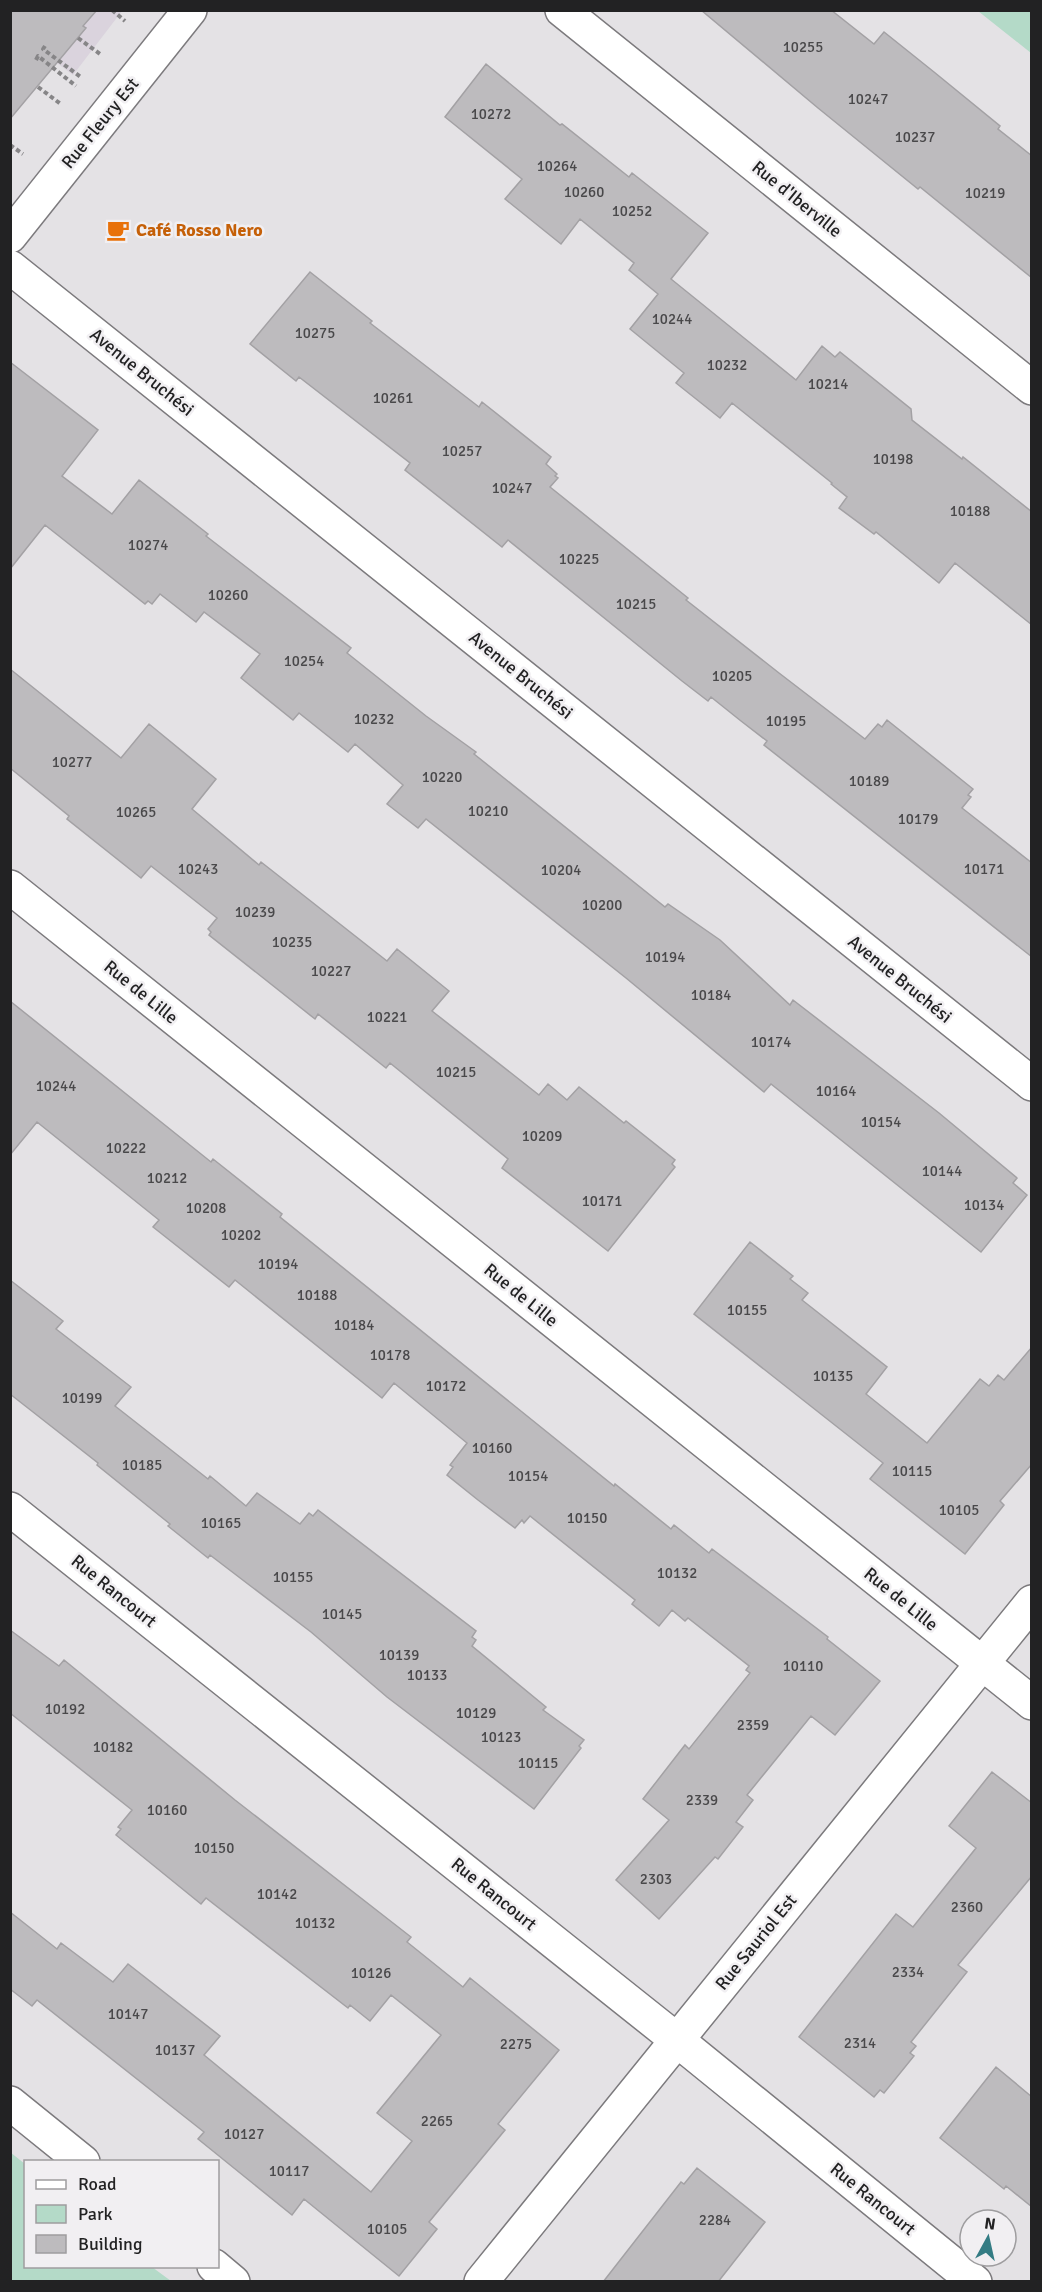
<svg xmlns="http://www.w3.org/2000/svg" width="1042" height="2292" font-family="Signika,sans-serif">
  <rect width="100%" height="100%" fill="#e4e2e5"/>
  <!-- built -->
  <path fill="#dad3dd" d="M11 11H122L73 75 11 29Z"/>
  <!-- green -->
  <path fill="#b4dac8" d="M978 11H1031V53Z
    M10 2152 25 2164 26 2266 152 2267 171 2281H11Z"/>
  <!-- building -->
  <path fill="#bdbbbe" stroke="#a3a1a4" stroke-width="1.5" d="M10 10H97L83 26 86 28 10 119Z
    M701 10H831L874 44 884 32 934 72 1000 126 998 129 1032 156V278L920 187 918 189 818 108Z
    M486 64 560 125 562 124 629 177 632 173 708 233 671 279 796 380 822 346 835 357 840 352 911 409 912 420 962 459 963 457 1032 512V625L955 563 939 583 876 532 874 534 839 508 847 497 831 484 832 483 732 403 720 418 676 383 684 373 630 329 658 294 629 270 634 263 580 219 561 244 505 199 522 179 445 117Z
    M310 272 372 321 370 323 479 407 482 402 551 457 546 464 557 474 555 476 558 478 550 487 688 598 686 600 779 673 865 739 878 724 882 727 887 720 973 789 968 795 971 797 962 808 1032 863V957L764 745 767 741 741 721 711 697 708 701 682 681 508 540 502 547 405 470 410 463 299 377 296 381 250 344Z
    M10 362 98 430 62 476 112 514 139 480 208 534 206 536 351 648 347 653 426 716 476 752 474 754 665 907 668 904 720 940 790 1005 793 1000 939 1113 1017 1178 1013 1183 1027 1195 981 1252 771 1084 764 1092 626 978 426 819 418 828 387 804 403 785 355 744 348 752 299 713 293 720 241 678 260 654 204 612 196 622 160 594 152 604 148 601 145 604 45 525 10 569Z
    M10 669 121 758 149 724 216 779 192 809 259 865 261 862 387 961 397 949 449 991 432 1011 539 1095 548 1084 567 1100 579 1087 624 1123 626 1121 675 1160 672 1164 675 1167 608 1251 502 1168 508 1159 390 1063 386 1068 318 1014 315 1019 209 935 211 932 208 929 217 918 151 866 141 878 67 819 69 816 10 768Z
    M10 1001 211 1162 213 1159 282 1214 280 1217 614 1486 615 1484 671 1529 674 1525 709 1553 712 1549 828 1637 827 1639 880 1681 835 1735 811 1716 747 1795 753 1800 736 1822 743 1827 718 1859 715 1857 659 1919 616 1880 669 1820 643 1799 685 1745 689 1749 750 1673 746 1670 749 1666 688 1618 685 1621 672 1610 659 1626 632 1604 635 1600 530 1516 524 1523 522 1520 515 1528 478 1500 447 1475 453 1467 450 1465 467 1443 394 1383 382 1398 235 1280 229 1287 153 1227 159 1220 37 1122 10 1155Z
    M750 1242 793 1276 790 1279 808 1293 802 1300 887 1367 866 1394 927 1443 980 1379 989 1386 998 1375 1004 1380 1032 1347V1464L1000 1501 1004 1505 965 1554 870 1479 883 1463 694 1314Z
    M10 1280 63 1321 56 1329 131 1387 115 1406 208 1479 210 1476 246 1506 257 1493 300 1524 309 1513 313 1516 318 1510 476 1631 472 1637 476 1640 472 1646 546 1707 543 1710 584 1740 579 1746 581 1748 534 1809 387 1697 311 1632 210 1555 208 1558 168 1526 170 1524 97 1465 98 1463 10 1394Z
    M10 1630 59 1666 64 1660 235 1800 411 1937 407 1942 463 1987 470 1978 559 2050 498 2124 505 2130 429 2222 437 2229 399 2276 304 2199 292 2215 198 2139 204 2132 37 2000 32 2006 10 1989V1912L57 1949 61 1943 113 1982 128 1964 220 2036 204 2055 371 2192 412 2141 377 2113 441 2035 391 1995 370 2021 350 2005 348 2008 206 1898 201 1904 116 1835 121 1829 118 1827 132 1810 10 1713Z
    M992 1772 1032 1803V1876L958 1965 967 1972 911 2042 916 2046 910 2053 914 2056 884 2093 880 2090 874 2097 799 2037 896 1914 913 1927 976 1848 949 1826Z
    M996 2067 1032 2097V2207L1006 2186 1004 2189 940 2138Z
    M697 2168 765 2222 718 2282H603L681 2182 684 2184Z"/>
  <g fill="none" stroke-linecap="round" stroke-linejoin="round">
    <!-- street casing -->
    <g stroke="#7c7a7d" stroke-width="36">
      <path id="street" d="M562 10 1032 388
        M10 267 1032 1084
        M10 887 1032 1703
        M10 1509 677 2040 975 2282
        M10 2103 83 2162
        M214 2266 233 2282
        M481 2282 1032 1602"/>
    </g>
    <!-- secondary casing -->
    <g stroke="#7c7a7d" stroke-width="36">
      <path id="secondary" d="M10 236 190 10"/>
    </g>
    <!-- path -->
    <path stroke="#868587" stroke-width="4" stroke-dasharray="4.5 3" stroke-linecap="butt" d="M112 10 125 21
      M78 38 100 54
      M45 46 43 49 82 78
      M36 60 38 56 76 86
      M38 87 62 105
      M10 145 23 154"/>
    <!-- street -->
    <use href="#street" stroke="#fff" stroke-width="33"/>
    <!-- secondary -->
    <use href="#secondary" stroke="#fff" stroke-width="33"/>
  </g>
  <!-- icons -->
  <defs>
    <g id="cafe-bare" transform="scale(1.8)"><path d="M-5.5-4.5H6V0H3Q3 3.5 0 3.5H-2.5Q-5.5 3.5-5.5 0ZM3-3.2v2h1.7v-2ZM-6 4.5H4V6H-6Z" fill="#e8710a" stroke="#f1eff2" stroke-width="2.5" paint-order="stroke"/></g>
  </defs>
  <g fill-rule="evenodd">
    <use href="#cafe-bare" x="118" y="230"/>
  </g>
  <g text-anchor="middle" stroke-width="5" stroke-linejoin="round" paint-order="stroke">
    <!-- number labels -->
    <g font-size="15" fill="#49484a">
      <text x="803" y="52">10255</text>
      <text x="868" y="104">10247</text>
      <text x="491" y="119">10272</text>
      <text x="915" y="142">10237</text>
      <text x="557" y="171">10264</text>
      <text x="584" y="197">10260</text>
      <text x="985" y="198">10219</text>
      <text x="632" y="216">10252</text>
      <text x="672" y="324">10244</text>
      <text x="315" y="338">10275</text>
      <text x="727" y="370">10232</text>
      <text x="828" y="389">10214</text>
      <text x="393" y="403">10261</text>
      <text x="462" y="456">10257</text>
      <text x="893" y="464">10198</text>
      <text x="512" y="493">10247</text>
      <text x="970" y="516">10188</text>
      <text x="148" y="550">10274</text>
      <text x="579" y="564">10225</text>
      <text x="228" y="600">10260</text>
      <text x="636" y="609">10215</text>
      <text x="304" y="666">10254</text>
      <text x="732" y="681">10205</text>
      <text x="374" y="724">10232</text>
      <text x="786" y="726">10195</text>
      <text x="72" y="767">10277</text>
      <text x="442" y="782">10220</text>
      <text x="869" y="786">10189</text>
      <text x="488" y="816">10210</text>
      <text x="136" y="817">10265</text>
      <text x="918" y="824">10179</text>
      <text x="198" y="874">10243</text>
      <text x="984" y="874">10171</text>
      <text x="561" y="875">10204</text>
      <text x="602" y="910">10200</text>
      <text x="255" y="917">10239</text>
      <text x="292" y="947">10235</text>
      <text x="665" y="962">10194</text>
      <text x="331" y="976">10227</text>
      <text x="711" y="1000">10184</text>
      <text x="387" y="1022">10221</text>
      <text x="771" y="1047">10174</text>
      <text x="456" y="1077">10215</text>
      <text x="56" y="1091">10244</text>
      <text x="836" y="1096">10164</text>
      <text x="881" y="1127">10154</text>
      <text x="542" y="1141">10209</text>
      <text x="126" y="1153">10222</text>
      <text x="942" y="1176">10144</text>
      <text x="167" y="1183">10212</text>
      <text x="602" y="1206">10171</text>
      <text x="984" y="1210">10134</text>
      <text x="206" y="1213">10208</text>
      <text x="241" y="1240">10202</text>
      <text x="278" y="1269">10194</text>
      <text x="317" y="1300">10188</text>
      <text x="747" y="1315">10155</text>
      <text x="354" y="1330">10184</text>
      <text x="390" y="1360">10178</text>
      <text x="833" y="1381">10135</text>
      <text x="446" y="1391">10172</text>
      <text x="82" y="1403">10199</text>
      <text x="492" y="1453">10160</text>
      <text x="142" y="1470">10185</text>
      <text x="912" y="1476">10115</text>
      <text x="528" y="1481">10154</text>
      <text x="959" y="1515">10105</text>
      <text x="587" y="1523">10150</text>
      <text x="221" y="1528">10165</text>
      <text x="677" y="1578">10132</text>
      <text x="293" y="1582">10155</text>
      <text x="342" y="1619">10145</text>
      <text x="399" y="1660">10139</text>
      <text x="803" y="1671">10110</text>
      <text x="427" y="1680">10133</text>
      <text x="65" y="1714">10192</text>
      <text x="476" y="1718">10129</text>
      <text x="753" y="1730">2359</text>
      <text x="501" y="1742">10123</text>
      <text x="113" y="1752">10182</text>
      <text x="538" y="1768">10115</text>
      <text x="702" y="1805">2339</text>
      <text x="167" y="1815">10160</text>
      <text x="214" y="1853">10150</text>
      <text x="656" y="1884">2303</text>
      <text x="277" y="1899">10142</text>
      <text x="967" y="1912">2360</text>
      <text x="315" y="1928">10132</text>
      <text x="908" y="1977">2334</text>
      <text x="371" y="1978">10126</text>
      <text x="128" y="2019">10147</text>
      <text x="860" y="2048">2314</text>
      <text x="516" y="2049">2275</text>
      <text x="175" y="2055">10137</text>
      <text x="437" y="2126">2265</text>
      <text x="244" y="2139">10127</text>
      <text x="289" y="2176">10117</text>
      <text x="715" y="2225">2284</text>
      <text x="387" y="2234">10105</text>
    </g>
    <!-- street labels -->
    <g font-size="18" fill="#222223" stroke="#f1eff2">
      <text transform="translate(100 123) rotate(-51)" y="6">Rue Fleury Est</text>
      <text transform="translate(797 199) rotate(39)" y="6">Rue d'Iberville</text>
      <text transform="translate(142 372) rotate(39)" y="6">Avenue Bruchési</text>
      <text transform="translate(521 675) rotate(39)" y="6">Avenue Bruchési</text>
      <text transform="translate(900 979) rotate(39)" y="6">Avenue Bruchési</text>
      <text transform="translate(141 992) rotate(39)" y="6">Rue de Lille</text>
      <text transform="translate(521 1295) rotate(39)" y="6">Rue de Lille</text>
      <text transform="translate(114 1591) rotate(39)" y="6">Rue Rancourt</text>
      <text transform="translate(901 1599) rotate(39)" y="6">Rue de Lille</text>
      <text transform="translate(494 1894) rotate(39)" y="6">Rue Rancourt</text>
      <text transform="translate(756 1942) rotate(-51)" y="6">Rue Sauriol Est</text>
      <text transform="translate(873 2199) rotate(39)" y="6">Rue Rancourt</text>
    </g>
    <!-- food labels -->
    <g font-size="18" font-weight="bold" fill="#c56008" stroke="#f1eff2" text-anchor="start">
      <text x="136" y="236">Café Rosso Nero</text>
    </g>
  </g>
  <!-- border -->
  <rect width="1042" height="2292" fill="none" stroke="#222223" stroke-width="24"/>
  <!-- legend -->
  <rect x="24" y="2160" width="195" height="108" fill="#f1eff2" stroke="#9e9d9f" stroke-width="1.5"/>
  <rect x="36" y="2180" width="30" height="9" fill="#ffffff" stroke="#9e9d9f" stroke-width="1.5"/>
  <text x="78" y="2190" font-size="18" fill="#222223">Road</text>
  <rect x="36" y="2205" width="30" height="18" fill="#b4dac8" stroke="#9e9d9f" stroke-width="1.5"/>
  <text x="78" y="2220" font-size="18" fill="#222223">Park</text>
  <rect x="36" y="2235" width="30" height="18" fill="#bdbbbe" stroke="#9e9d9f" stroke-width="1.5"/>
  <text x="78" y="2250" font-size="18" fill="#222223">Building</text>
  <!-- north arrow -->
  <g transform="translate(988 2238) rotate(8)"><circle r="28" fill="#f1eff2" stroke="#9e9d9f" stroke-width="1.5"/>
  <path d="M0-4.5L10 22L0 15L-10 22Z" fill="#347c84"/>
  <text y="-9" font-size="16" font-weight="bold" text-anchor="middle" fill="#222223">N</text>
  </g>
</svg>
